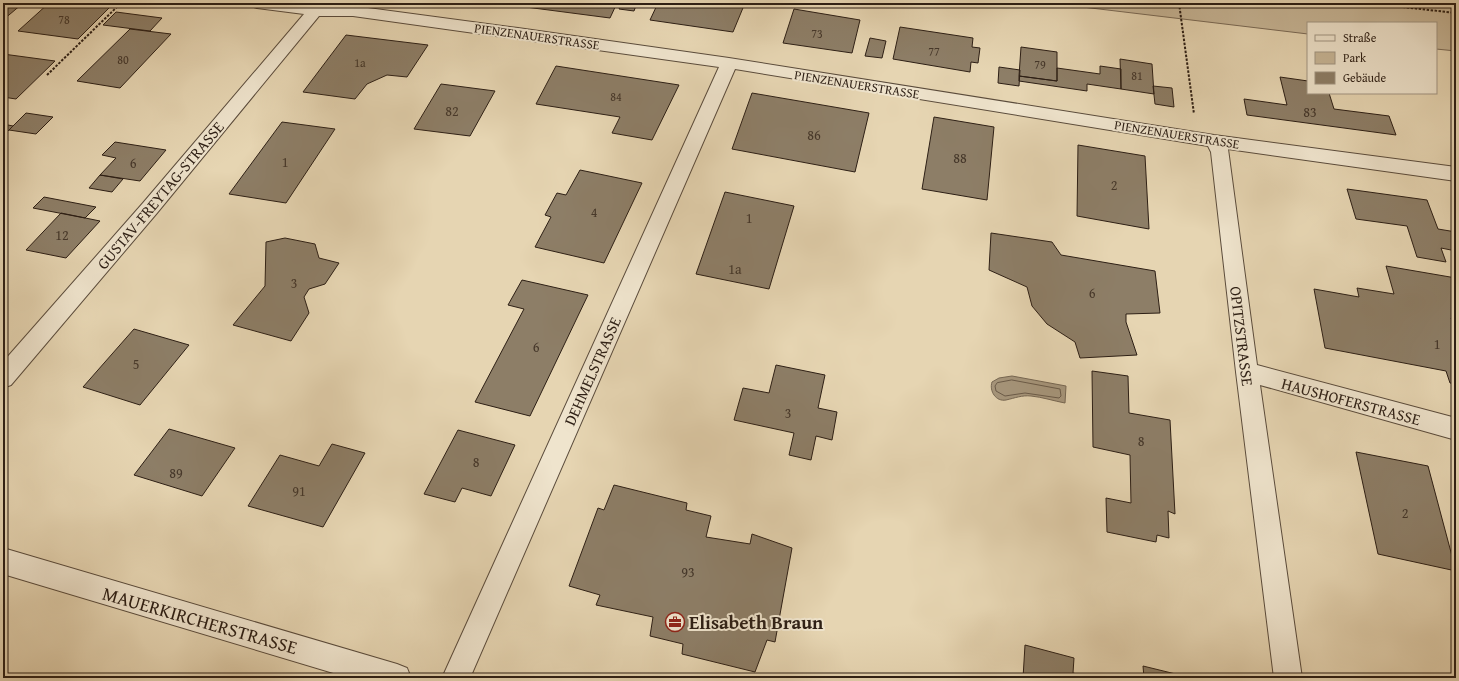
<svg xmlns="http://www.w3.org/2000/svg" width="1459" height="681" font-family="'Gentium Book Plus',serif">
  <rect width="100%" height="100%" fill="#e6d5b2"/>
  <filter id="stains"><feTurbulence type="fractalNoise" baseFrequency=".005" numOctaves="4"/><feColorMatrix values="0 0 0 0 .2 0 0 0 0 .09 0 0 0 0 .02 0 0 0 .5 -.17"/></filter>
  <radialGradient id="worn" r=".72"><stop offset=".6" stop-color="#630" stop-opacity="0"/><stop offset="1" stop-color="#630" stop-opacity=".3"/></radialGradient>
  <!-- green -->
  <path fill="#c7b697" stroke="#7a6a56" d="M1049 3H1456V51L1436 49V23H1308V34Z"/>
  <!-- water -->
  <path fill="#a7977d" stroke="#766753" d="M1012 376 1066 386 1065 403C1054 401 1042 397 1031 396 1022 395 1015 398 1006 400 996 402 989 391 992 382L999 378Z"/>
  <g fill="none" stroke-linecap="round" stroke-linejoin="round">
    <!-- shore -->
    <path stroke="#6a5b49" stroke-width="1" d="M1012 380 1060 389 1061 396 1059 398 1025 393 1005 396 996 391 995 386 997 383Z"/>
  </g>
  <!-- building -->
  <path fill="#8d7e67" stroke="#2d1f15" d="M3 3H12L22 4 3 20Z
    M49 3H85L111 6 78 39 18 31Z
    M520 3H617L610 18 518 6Z
    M622 3H637L634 11 619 9Z
    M658 3H745L733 32 650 20Z
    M794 9 860 20 852 53 783 43Z
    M116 12 162 18 150 31 103 25Z
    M900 27 973 38 972 47 980 48 978 63 971 62 970 72 893 59Z
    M130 29 171 34 120 88 77 81Z
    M346 35 428 45 407 77 387 75 367 84 355 99 303 92Z
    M870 38 886 41 882 58 865 56Z
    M1021 47 1057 52V81L1019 76Z
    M3 54 55 61 16 99 3 97Z
    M1120 59 1152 64 1154 94 1121 89Z
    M556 66 679 85 652 140 612 133 620 117 536 104Z
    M1100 66 1121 69V89L1087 84V91L1019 81V76L1057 81V68L1100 74Z
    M999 67 1020 70 1019 86 998 83Z
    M1280 77 1308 81V93H1329L1334 109 1389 116 1396 135 1247 115 1244 99 1287 105Z
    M441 84 495 91 470 136 414 129Z
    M1153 86 1172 88 1174 107 1155 104Z
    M752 93 869 113 855 172 732 149Z
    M26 113 53 117 36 134 9 130Z
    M934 117 994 127 987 200 922 189Z
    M282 122 335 129 286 203 229 194Z
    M3 124 13 126 3 136Z
    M115 142 166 150 140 181 100 175 116 158 102 155Z
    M1078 145 1145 156 1149 229 1077 216Z
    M580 170 642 183 604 263 535 247 551 217 545 215 557 193 566 195Z
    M100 175 123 179 112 192 89 188Z
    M1347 189 1427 200 1438 229 1456 232V251L1441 248 1446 262 1417 257 1407 226 1356 219Z
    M725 192 794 206 769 289 696 274Z
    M44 197 96 207 85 218 33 208Z
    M61 213 100 221 66 258 26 250Z
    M991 233 1052 242 1061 255 1155 271 1160 313 1126 314V322L1137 355 1080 358 1075 342 1047 324 1032 306 1027 287 989 270Z
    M285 238 315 244 319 258 339 263 325 284 309 289 304 297 309 313 291 341 233 325 265 286 266 242Z
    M1386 266 1456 278V318H1451L1456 333V384L1450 383 1446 371 1325 348 1314 289 1359 297 1357 288 1394 294Z
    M522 280 588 295 530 416 475 402 524 309 508 305Z
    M134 329 189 345 140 405 83 387Z
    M776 365 825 375 818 408 837 412 832 440 816 436 811 460 789 455 794 433 734 420 743 388 769 393Z
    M1092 371 1128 376 1129 413 1170 420 1175 514 1168 511 1169 538 1157 535 1156 542 1107 532 1106 498 1131 503 1130 455 1093 447Z
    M169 429 235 448 202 496 134 475Z
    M458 430 515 445 491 496 462 488 455 502 424 494Z
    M332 444 365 453 323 527 248 506 280 455 319 466Z
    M1356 452 1428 466 1456 571 1378 554Z
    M614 485 687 503 686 510 711 516 706 537 750 544 752 534 792 548 775 642 767 640 755 672 682 654 683 644 650 636 653 617 596 605 600 595 569 586 598 508 604 510Z
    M1025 645 1074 658 1073 673 1094 678H1023Z
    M1143 666 1192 678H1144Z"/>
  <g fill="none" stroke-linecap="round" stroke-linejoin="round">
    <!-- minor casing -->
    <g stroke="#5b4c3c" stroke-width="2">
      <path id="minor" d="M249 3 353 6 518 28 729 58 1214 135 1456 167V181L1228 149 1257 365 1456 418V440L1260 385 1302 678H1274L1236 372 1211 152 1208 146 735 69 470 678H442L719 67 353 16H319L157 213 11 385 3 388V362L143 203 304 14 257 8 251 6Z
        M3 548 397 664 407 668 411 678H350L3 574Z"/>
    </g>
    <!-- path -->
    <path stroke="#2d1f15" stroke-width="2" stroke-dasharray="2.5 1.5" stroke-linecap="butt" d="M1179 3 1194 114
      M1367 3 1456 13
      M47 75 121 3"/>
    <!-- minor -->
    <use href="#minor" fill="#efe4cd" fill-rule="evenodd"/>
  </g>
  <!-- icons -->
  <defs>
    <g id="office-ring" transform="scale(1)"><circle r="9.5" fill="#efe4cd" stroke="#8f2418" stroke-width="1.5"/><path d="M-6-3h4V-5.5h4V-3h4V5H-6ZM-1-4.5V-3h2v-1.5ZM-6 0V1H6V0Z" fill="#8f2418"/></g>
  </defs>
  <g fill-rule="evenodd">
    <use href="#office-ring" x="675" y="622"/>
  </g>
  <g text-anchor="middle" stroke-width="4" stroke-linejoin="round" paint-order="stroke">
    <!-- far-number labels -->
    <g font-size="12" fill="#45372a">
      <text x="64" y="24">78</text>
      <text x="817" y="38">73</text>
      <text x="934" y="56">77</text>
      <text x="123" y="64">80</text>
      <text x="360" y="67">1a</text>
      <text x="1040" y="69">79</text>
      <text x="1137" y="80">81</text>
      <text x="616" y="101">84</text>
    </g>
    <!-- far-street labels -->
    <g font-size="13" fill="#2d1f15" stroke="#efe4cd">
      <text transform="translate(537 36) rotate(8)" y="5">PIENZENAUERSTRASSE</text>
      <text transform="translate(857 84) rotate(9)" y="5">PIENZENAUERSTRASSE</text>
      <text transform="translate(1177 134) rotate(9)" y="5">PIENZENAUERSTRASSE</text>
    </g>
    <!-- number labels -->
    <g font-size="14" fill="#45372a">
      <text x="452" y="116">82</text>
      <text x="1310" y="117">83</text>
      <text x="814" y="140">86</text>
      <text x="960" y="163">88</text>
      <text x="285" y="167">1</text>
      <text x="133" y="168">6</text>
      <text x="1114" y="190">2</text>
      <text x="594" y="217">4</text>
      <text x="749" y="223">1</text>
      <text x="62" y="240">12</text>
      <text x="735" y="274">1a</text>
      <text x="294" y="288">3</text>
      <text x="1092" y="298">6</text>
      <text x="1437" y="349">1</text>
      <text x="536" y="352">6</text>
      <text x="136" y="369">5</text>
      <text x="788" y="418">3</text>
      <text x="1141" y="446">8</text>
      <text x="476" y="467">8</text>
      <text x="176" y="478">89</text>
      <text x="299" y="496">91</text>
      <text x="1405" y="518">2</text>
      <text x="688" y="577">93</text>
    </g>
    <!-- street labels -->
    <g font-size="16" fill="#2d1f15" stroke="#efe4cd">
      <text transform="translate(160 195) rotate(-50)" y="6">GUSTAV-FREYTAG-STRASSE</text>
      <text transform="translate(1242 336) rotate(83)" y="6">OPITZSTRASSE</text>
      <text transform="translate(592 371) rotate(-66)" y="6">DEHMELSTRASSE</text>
      <text transform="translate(1351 401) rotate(15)" y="6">HAUSHOFERSTRASSE</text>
    </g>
    <!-- near-street labels -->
    <g font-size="19" fill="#2d1f15" stroke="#efe4cd">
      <text transform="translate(200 620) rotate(16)" y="7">MAUERKIRCHERSTRASSE</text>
    </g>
    <!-- near-poi labels -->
    <g font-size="19" font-weight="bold" fill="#2d1f15" stroke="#efe4cd" text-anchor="start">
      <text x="689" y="629">Elisabeth Braun</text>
    </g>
  </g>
  <!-- margin -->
  <rect width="1459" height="681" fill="none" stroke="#e6d5b2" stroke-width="16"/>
  <rect x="4" y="4" width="1451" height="673" fill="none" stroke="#2d1f15" stroke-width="2"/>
  <rect x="8" y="8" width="1443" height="665" fill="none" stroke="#2d1f15"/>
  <!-- legend -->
  <rect x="1307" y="22" width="130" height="72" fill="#efe4cd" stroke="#a19583"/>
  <rect x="1315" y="35" width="20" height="6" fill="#efe4cd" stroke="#a19583"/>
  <text x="1343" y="42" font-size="12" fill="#2d1f15">Straße</text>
  <rect x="1315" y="52" width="20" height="12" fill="#c7b697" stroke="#a19583"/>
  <text x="1343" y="62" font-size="12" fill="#2d1f15">Park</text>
  <rect x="1315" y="72" width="20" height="12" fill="#8d7e67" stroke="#a19583"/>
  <text x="1343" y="82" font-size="12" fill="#2d1f15">Gebäude</text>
  <rect width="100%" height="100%" filter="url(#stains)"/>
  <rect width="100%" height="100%" fill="url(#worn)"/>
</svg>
